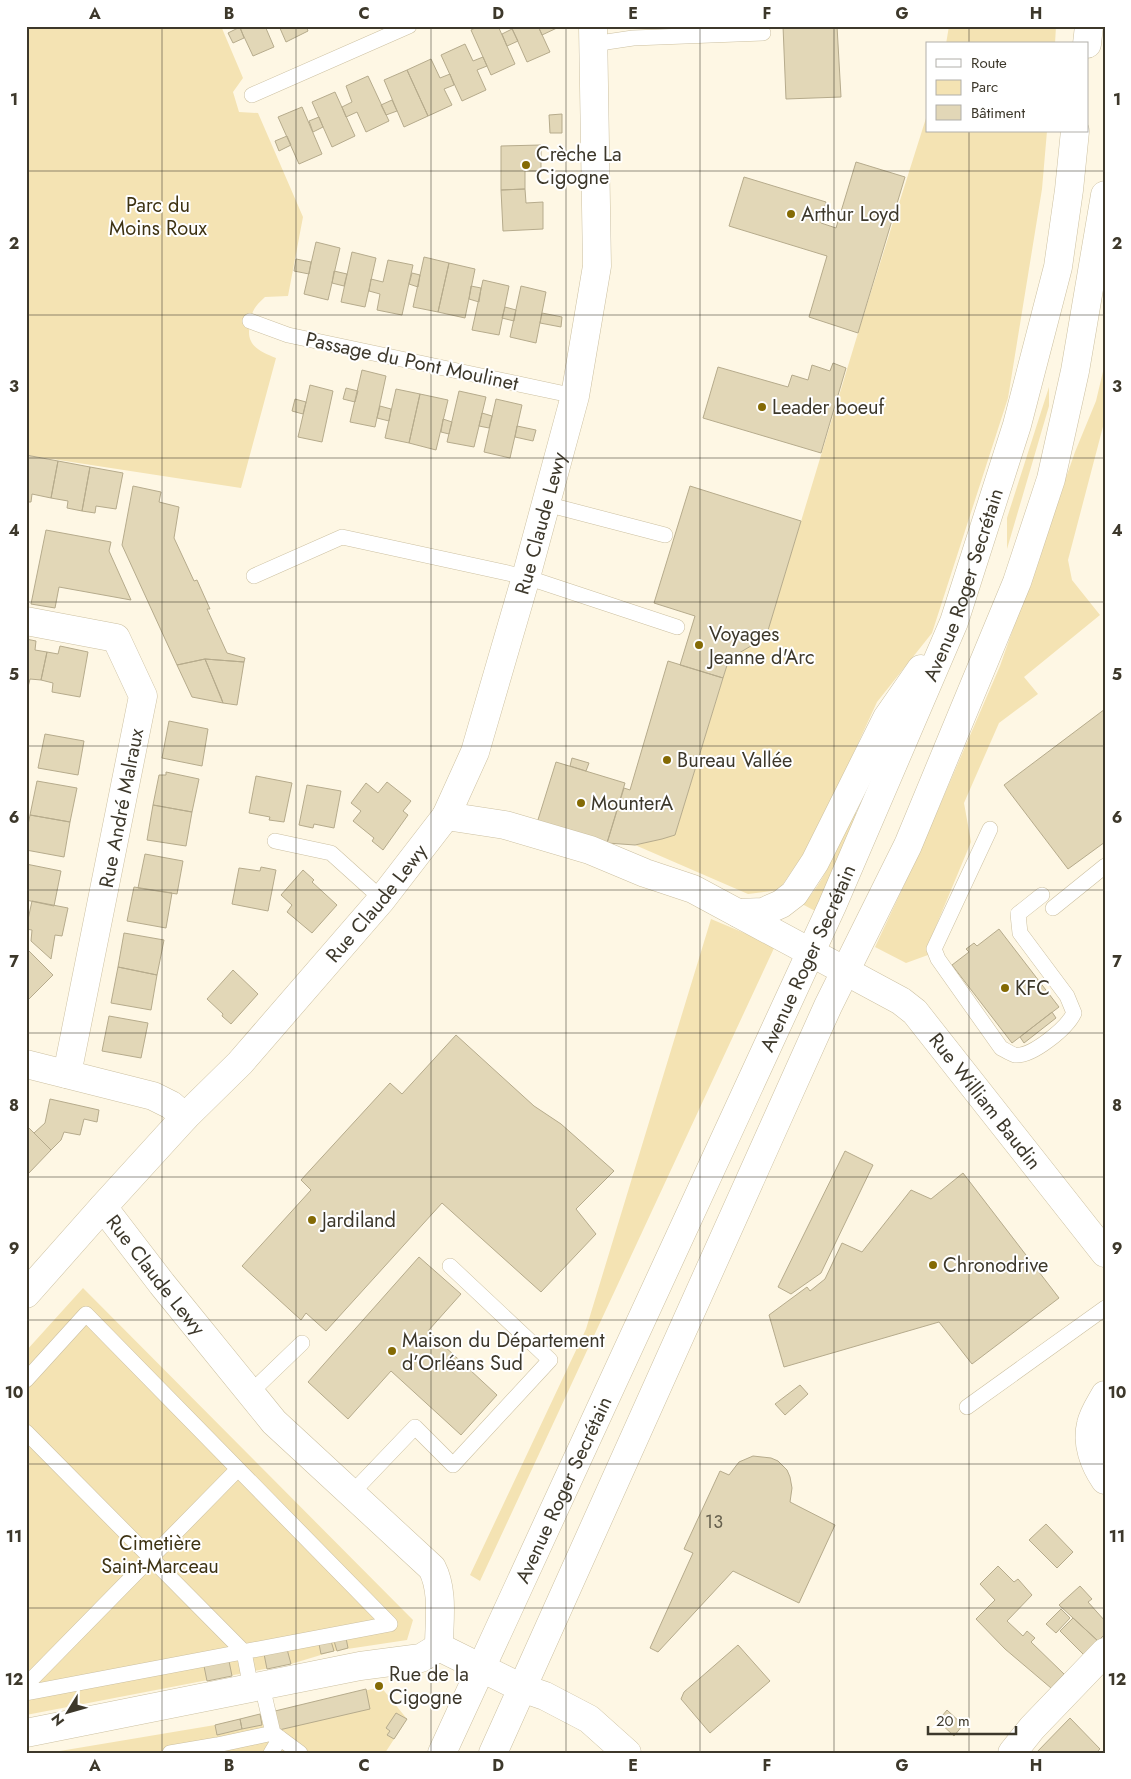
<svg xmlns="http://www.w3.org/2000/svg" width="1131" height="1779" font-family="Jost,sans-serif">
  <rect width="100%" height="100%" fill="#fef7e4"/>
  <!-- green -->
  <path fill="#f4e3b3" d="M26 26H221L243 78 233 92 239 112 258 113 303 217 288 296 265 297C255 306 252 310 250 324 245 345 259 351 276 358L241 488 26 455Z
    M949 26H1056L1055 44H946Z
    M927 115V131H1047L1042 189 1008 398 932 633 877 702 815 837 779 890 748 894 635 845 675 835 729 659 766 637 858 333Z
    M1105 363V419L1068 560 1072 580 1100 615 1024 677 1038 694 999 723 964 803 971 842 931 938 928 955 906 963 875 947 921 849 1000 666 1075 452 1096 401Z
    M1049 387V406L1007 549V518Z
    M852 812 859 814 817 912 802 904C825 885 839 840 852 812Z
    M711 919 775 946 480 1581 470 1575 586 1329Z
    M83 1288 413 1620 407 1640 334 1651 291 1664 26 1715V1351Z
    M381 1687 407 1719 385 1753H48L215 1725Z"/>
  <!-- building -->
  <path fill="#e2d7b7" stroke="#b6ab8c" d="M239 26H265L274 47 253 56Z
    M279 26H306L308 31 286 42Z
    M479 26H498L515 64 491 75 471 30Z
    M511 26H538L550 52 527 62Z
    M538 26H559V27L542 35Z
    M783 26H837L841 97 786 99Z
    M240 27 244 38 233 43 228 33Z
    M512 29 518 41 507 46 502 34Z
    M465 44 473 61 483 57 487 66 477 70 486 90 462 101 441 55Z
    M431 59 440 78 450 74 454 85 444 89 452 105 428 116 407 70Z
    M407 70 428 116 404 127 384 80Z
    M368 76 389 121 366 132 357 112 346 117 342 107 352 102 346 86Z
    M335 92 355 136 332 147 312 102Z
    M392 100 397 111 386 115 381 105Z
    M302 107 322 154 299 164 278 117Z
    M562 114V133H550L549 115Z
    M319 117 323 127 313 132 309 121Z
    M287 136 291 145 279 151 275 141Z
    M541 145V171H525V189L501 190V146Z
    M856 162 905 177 858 333 809 317 827 256 729 226 744 177 826 202 821 223 836 228Z
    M525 189 526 203 543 202V229L503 231 501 190Z
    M316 242 340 248 328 300 304 294Z
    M352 252 376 258 365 307 341 302Z
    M424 257 449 263 438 312 413 307Z
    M296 259 311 262 309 274 294 271Z
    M388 260 413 265 402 315 377 310 380 294 369 291 371 279 383 282Z
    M449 263 475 269 465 318 438 312Z
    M334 271 347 274 344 286 332 283Z
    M412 273 420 275 418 287 409 284Z
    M483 280 509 286 499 335 472 330Z
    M471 286 481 288 479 302 469 299Z
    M521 286 546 292 536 343 510 337Z
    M505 307 516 310 514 321 502 318Z
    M542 313 562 317 561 327 540 323Z
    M833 363 846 368 821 453 703 418 718 367 788 387 792 375 808 380 812 365 830 371Z
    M362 370 386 376 375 427 350 422Z
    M310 385 333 391 322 442 298 437Z
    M346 388 358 391 355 402 343 399Z
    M396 389 420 394 409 443 385 438Z
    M459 391 486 397 474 447 447 442Z
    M420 394 448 400 436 450 409 443Z
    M295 399 306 402 303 414 292 411Z
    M496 399 522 405 510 458 484 452Z
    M380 406 391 409 389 421 377 418Z
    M482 413 492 416 489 428 479 426Z
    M443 419 452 422 449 434 441 432Z
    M517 426 536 430 533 441 515 437Z
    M26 455 58 461 51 498 32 494 31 502H26Z
    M58 461 90 467 82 511 67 508 68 501 51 498Z
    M90 467 123 473 116 509 96 506 95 513 82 511Z
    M133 486 161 492 159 502 179 507 174 538 194 581 197 580 210 609H207L227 653 245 658 244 662 205 659 177 665 122 545Z
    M690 486 801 521 766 637 729 659 723 678 680 665 695 616 654 603Z
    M46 530 111 542 109 551 131 600 59 587 55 608 31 604Z
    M26 639 36 641 35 650 47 652 41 680 30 679 28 687H26Z
    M60 646 88 652 80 697 52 692 53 683 41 680 47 652 58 654Z
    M205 659 221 697 223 703 192 697 177 665Z
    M205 659 244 662 237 705 223 703Z
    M668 661 723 678 675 835 662 839 635 845 607 843 624 788 630 790Z
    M1105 709V842L1068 869 1004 785Z
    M169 721 208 729 202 766 162 758Z
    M45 734 84 741 78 775 38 768Z
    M572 758 589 763 586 771 570 766Z
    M556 762 625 783 607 843 537 823Z
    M166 772 199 779 192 812 153 805 159 775H166Z
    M256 776 292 783 284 822 269 820 270 817 249 813Z
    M37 781 77 788 70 822 30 815Z
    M387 782 411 801 403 811 408 815 383 850 372 841 374 838 353 821 361 811 351 803 366 783 378 793Z
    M307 785 341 791 334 828 314 824 313 828 299 825Z
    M153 805 192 812 186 846 147 840Z
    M30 815 70 822 64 857 26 850V835Z
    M145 854 183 861 177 894 138 888Z
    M26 864 61 871 54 906 26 900Z
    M261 867 276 870 268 911 232 904 239 868 260 871Z
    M303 870 314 880 312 882 337 905 312 933 287 912 292 905 281 895Z
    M134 887 172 893 166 928 127 921Z
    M32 901 68 908 62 936 55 935 51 959 31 941 32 930 26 929Z
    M999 929 1059 1007 1012 1043 952 965 969 952 966 949 974 943 977 946Z
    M124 933 164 940 157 975 118 967Z
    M26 948 53 975 29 999 26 996Z
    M118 967 157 975 151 1010 111 1003Z
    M233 970 258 994 231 1024 222 1016 223 1014 207 999Z
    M1052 1012 1056 1018 1024 1043 1020 1037Z
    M109 1016 148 1023 141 1058 102 1051Z
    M456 1035 534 1106 561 1124 614 1171 576 1209 596 1234 541 1292 442 1203 326 1331 306 1313 301 1320 242 1266 311 1190 301 1180 390 1083 402 1094Z
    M50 1099 99 1110 97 1122 84 1119 80 1135 64 1132 61 1140 51 1150 34 1133 45 1123Z
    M28 1127 51 1150 28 1174 26 1172V1128Z
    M845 1151 873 1165 821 1273 791 1294 778 1287Z
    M963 1173 1059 1298 972 1364 939 1322 784 1367 769 1315 807 1287 810 1291 825 1279 842 1243 862 1252 911 1190 931 1199Z
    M419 1257 461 1294 428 1331 497 1395 461 1435 391 1371 348 1419 308 1382Z
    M800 1385 808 1394 785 1415 775 1404Z
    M753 1456 771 1458 778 1461 787 1470 790 1477 792 1488 790 1502 835 1525 799 1603 733 1571 658 1652 650 1648 693 1553 684 1549 720 1471 729 1475 739 1462Z
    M1046 1524 1073 1552 1057 1568 1029 1540Z
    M998 1566 1014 1582 1018 1579 1032 1595 1007 1621 1023 1636 1027 1631 1035 1638 1031 1642 1064 1674 1051 1688 1005 1649 976 1619 995 1600 980 1584Z
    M1080 1586 1092 1599 1088 1602 1105 1621V1634L1098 1641 1059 1605Z
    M1061 1609 1070 1618 1056 1633 1046 1624Z
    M1073 1618 1098 1641 1084 1655 1060 1631Z
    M346 1638 348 1648 337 1651 334 1641Z
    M331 1641 334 1651 321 1654 319 1644Z
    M738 1645 770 1681 710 1733 681 1699 684 1692Z
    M287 1649 291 1664 267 1669 264 1654Z
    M229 1661 232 1676 207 1681 204 1666Z
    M366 1689 370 1709 279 1730 275 1711Z
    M947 1710 963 1725 954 1736 938 1721Z
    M396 1713 407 1719 394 1739 387 1735 390 1731 386 1728Z
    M260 1714 262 1725 242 1729 240 1719Z
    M1070 1718 1100 1749 1096 1753H1036Z
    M240 1719 242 1729 217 1735 215 1725Z"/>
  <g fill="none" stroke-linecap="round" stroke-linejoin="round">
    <!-- service casing -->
    <g stroke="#ccc0a1" stroke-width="16">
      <path id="service" d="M593 44 633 38 763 33
        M252 95 409 26
        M250 321 288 335 575 396
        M546 504 665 535
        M254 576 342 537 526 577 677 627
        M990 829 934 949 938 959 1001 1048C1005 1050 1011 1054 1015 1055 1032 1057 1067 1028 1074 1013L1067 996 1020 933 1018 914 1042 895
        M275 841 331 853 382 899
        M1053 908 1105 866
        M26 1380 86 1314 390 1624 26 1693
        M250 1393 302 1343
        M967 1407 1105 1308
        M26 1432 244 1652 251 1688
        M351 1494 415 1427 453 1465 550 1360 450 1266
        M27 1684 238 1469
        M262 1686 273 1733 300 1753
        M170 1753 217 1745 273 1733
        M271 1753 280 1738"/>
    </g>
    <!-- minor casing -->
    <g stroke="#ccc0a1" stroke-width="29">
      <g id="minor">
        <path d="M26 621 116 638 143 696 67 1074"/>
        <path id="s1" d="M446 816 505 825 590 850 645 873 693 889 901 1001 915 1012 1105 1253"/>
        <path d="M26 1064 153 1096 171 1105 185 1117"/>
        <path id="s2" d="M103 1207 162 1284 274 1422 432 1568C444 1591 439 1621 439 1647"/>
        <path id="s3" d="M26 1294 103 1207 185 1117 240 1063 382 899 446 816 475 752 526 577 575 396 597 266 593 26"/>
        <path d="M1105 1395C1100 1404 1093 1414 1091 1424 1086 1443 1094 1464 1105 1480"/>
        <path d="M439 1647 522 1688 545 1696 589 1719 627 1753"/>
        <path d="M26 1733 360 1666 421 1658 439 1647"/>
        <path d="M1012 1753 1032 1728 1105 1652"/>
      </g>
    </g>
    <!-- primary casing -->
    <g stroke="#ccc0a1" stroke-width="29">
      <g id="primary">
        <path d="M1087 44 1089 26"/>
        <path d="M738 913 763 912 781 904 794 894 815 862 887 718 921 669"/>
        <path id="s4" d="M442 1753 832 906 954 622 1017 425 1058 267 1069 190 1075 131"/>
        <path d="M493 1753 828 1006 908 845 1017 582 1051 479 1075 371 1105 195"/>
      </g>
    </g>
    <!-- service -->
    <use href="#service" stroke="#fff" stroke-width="15"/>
    <!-- minor -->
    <use href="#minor" stroke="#fff" stroke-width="28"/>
    <!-- primary -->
    <use href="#primary" stroke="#fff" stroke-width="28"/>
  </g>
  <!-- grid -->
  <path fill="none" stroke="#3d382b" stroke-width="1" stroke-opacity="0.55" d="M162 26V1753M296 26V1753M431 26V1753M566 26V1753M700 26V1753M834 26V1753M969 26V44M969 131V1753M26 171H1105M26 315H1105M26 458H1105M26 602H1105M26 746H1105M26 890H1105M26 1033H1105M26 1177H1105M26 1320H1105M26 1464H1105M26 1608H1105"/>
  <!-- markers -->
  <g fill="#846a04" stroke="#fff" stroke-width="2">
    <circle cx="526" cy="165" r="5"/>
    <circle cx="791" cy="214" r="5"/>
    <circle cx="762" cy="407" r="5"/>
    <circle cx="699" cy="645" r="5"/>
    <circle cx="667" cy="760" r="5"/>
    <circle cx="581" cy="803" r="5"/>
    <circle cx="1005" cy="988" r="5"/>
    <circle cx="312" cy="1220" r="5"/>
    <circle cx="933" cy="1265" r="5"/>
    <circle cx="392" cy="1351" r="5"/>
    <circle cx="379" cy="1686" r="5"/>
  </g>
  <g text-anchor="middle" stroke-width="4" stroke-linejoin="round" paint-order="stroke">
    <!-- number labels -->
    <g font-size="18" fill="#66604e">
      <text x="714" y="1528">13</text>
    </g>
    <!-- poi labels -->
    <g font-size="20" fill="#3d382b" stroke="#fff" text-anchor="start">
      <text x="536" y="161">Crèche La<tspan x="536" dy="23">Cigogne</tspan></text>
      <text x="801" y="221">Arthur Loyd</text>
      <text x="772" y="414">Leader boeuf</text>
      <text x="709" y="641">Voyages<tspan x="709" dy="23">Jeanne d'Arc</tspan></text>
      <text x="677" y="767">Bureau Vallée</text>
      <text x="591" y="810">MounterA</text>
      <text x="1015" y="995">KFC</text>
      <text x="322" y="1227">Jardiland</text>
      <text x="943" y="1272">Chronodrive</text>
      <text x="402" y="1347">Maison du Département<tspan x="402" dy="23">d’Orléans Sud</tspan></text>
      <text x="389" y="1681">Rue de la<tspan x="389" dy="23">Cigogne</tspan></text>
    </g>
    <!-- park labels -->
    <g font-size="20" fill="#3e3313" stroke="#fff">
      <text x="158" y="212">Parc du<tspan x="158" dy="23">Moins Roux</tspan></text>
      <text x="160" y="1550">Cimetière<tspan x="160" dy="23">Saint-Marceau</tspan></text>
    </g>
    <!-- street labels -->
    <g font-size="20" fill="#3d382b" stroke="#fff">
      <text transform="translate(412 361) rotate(12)" y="7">Passage du Pont Moulinet</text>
      <text dy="7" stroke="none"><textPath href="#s3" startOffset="945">Rue Claude Lewy</textPath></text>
      <text dy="7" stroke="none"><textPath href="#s4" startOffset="1280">Avenue Roger Secrétain</textPath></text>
      <text transform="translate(121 808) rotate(-79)" y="7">Rue André Malraux</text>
      <text dy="7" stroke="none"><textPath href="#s3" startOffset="525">Rue Claude Lewy</textPath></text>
      <text dy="7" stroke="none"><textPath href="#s4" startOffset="875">Avenue Roger Secrétain</textPath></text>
      <text dy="7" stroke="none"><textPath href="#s1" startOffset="626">Rue William Baudin</textPath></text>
      <text dy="7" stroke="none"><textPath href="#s2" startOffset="86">Rue Claude Lewy</textPath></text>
      <text dy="7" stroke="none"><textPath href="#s4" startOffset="290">Avenue Roger Secrétain</textPath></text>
    </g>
  </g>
  <!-- border -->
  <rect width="1131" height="1779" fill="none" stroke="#ffffff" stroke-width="55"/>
  <!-- legend -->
  <rect x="926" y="42" width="162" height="90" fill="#ffffff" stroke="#b1afaa"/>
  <rect x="936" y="59" width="25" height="8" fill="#ffffff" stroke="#b1afaa"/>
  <text x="971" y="68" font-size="15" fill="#3d382b">Route</text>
  <rect x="936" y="80" width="25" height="15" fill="#f4e3b3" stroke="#b1afaa"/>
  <text x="971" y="92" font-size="15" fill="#3d382b">Parc</text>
  <rect x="936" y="105" width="25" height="15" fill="#e2d7b7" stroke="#b1afaa"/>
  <text x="971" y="118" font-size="15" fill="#3d382b">Bâtiment</text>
  <!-- north arrow -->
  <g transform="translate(68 1712) rotate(233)" stroke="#ffffff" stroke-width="4" paint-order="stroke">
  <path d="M0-4L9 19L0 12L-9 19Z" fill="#3d382b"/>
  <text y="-8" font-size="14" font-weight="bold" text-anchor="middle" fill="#3d382b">N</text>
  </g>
  <!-- scale -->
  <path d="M928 1726v8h88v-8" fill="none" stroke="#3d382b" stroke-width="2.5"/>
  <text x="936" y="1726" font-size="15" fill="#3d382b" stroke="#ffffff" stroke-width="4" paint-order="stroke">20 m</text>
  <rect x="28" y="28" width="1076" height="1724" fill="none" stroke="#3d382b" stroke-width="2"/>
  <g font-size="16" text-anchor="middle" font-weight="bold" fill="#3d382b">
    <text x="95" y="19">A</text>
    <text x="229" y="19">B</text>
    <text x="364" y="19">C</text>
    <text x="498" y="19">D</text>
    <text x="633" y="19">E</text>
    <text x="767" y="19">F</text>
    <text x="902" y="19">G</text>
    <text x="1036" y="19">H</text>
    <text x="14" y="105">1</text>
    <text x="1117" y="105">1</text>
    <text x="14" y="249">2</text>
    <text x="1117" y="249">2</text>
    <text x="14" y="392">3</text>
    <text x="1117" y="392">3</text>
    <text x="14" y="536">4</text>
    <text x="1117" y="536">4</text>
    <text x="14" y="680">5</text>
    <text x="1117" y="680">5</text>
    <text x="14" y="823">6</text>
    <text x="1117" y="823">6</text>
    <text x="14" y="967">7</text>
    <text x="1117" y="967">7</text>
    <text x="14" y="1111">8</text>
    <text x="1117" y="1111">8</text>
    <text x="14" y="1254">9</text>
    <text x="1117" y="1254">9</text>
    <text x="14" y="1398">10</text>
    <text x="1117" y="1398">10</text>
    <text x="14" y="1542">11</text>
    <text x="1117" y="1542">11</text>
    <text x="14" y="1685">12</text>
    <text x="1117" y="1685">12</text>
    <text x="95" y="1771">A</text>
    <text x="229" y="1771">B</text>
    <text x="364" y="1771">C</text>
    <text x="498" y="1771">D</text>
    <text x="633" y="1771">E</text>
    <text x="767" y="1771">F</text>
    <text x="902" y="1771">G</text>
    <text x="1036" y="1771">H</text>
  </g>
</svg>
